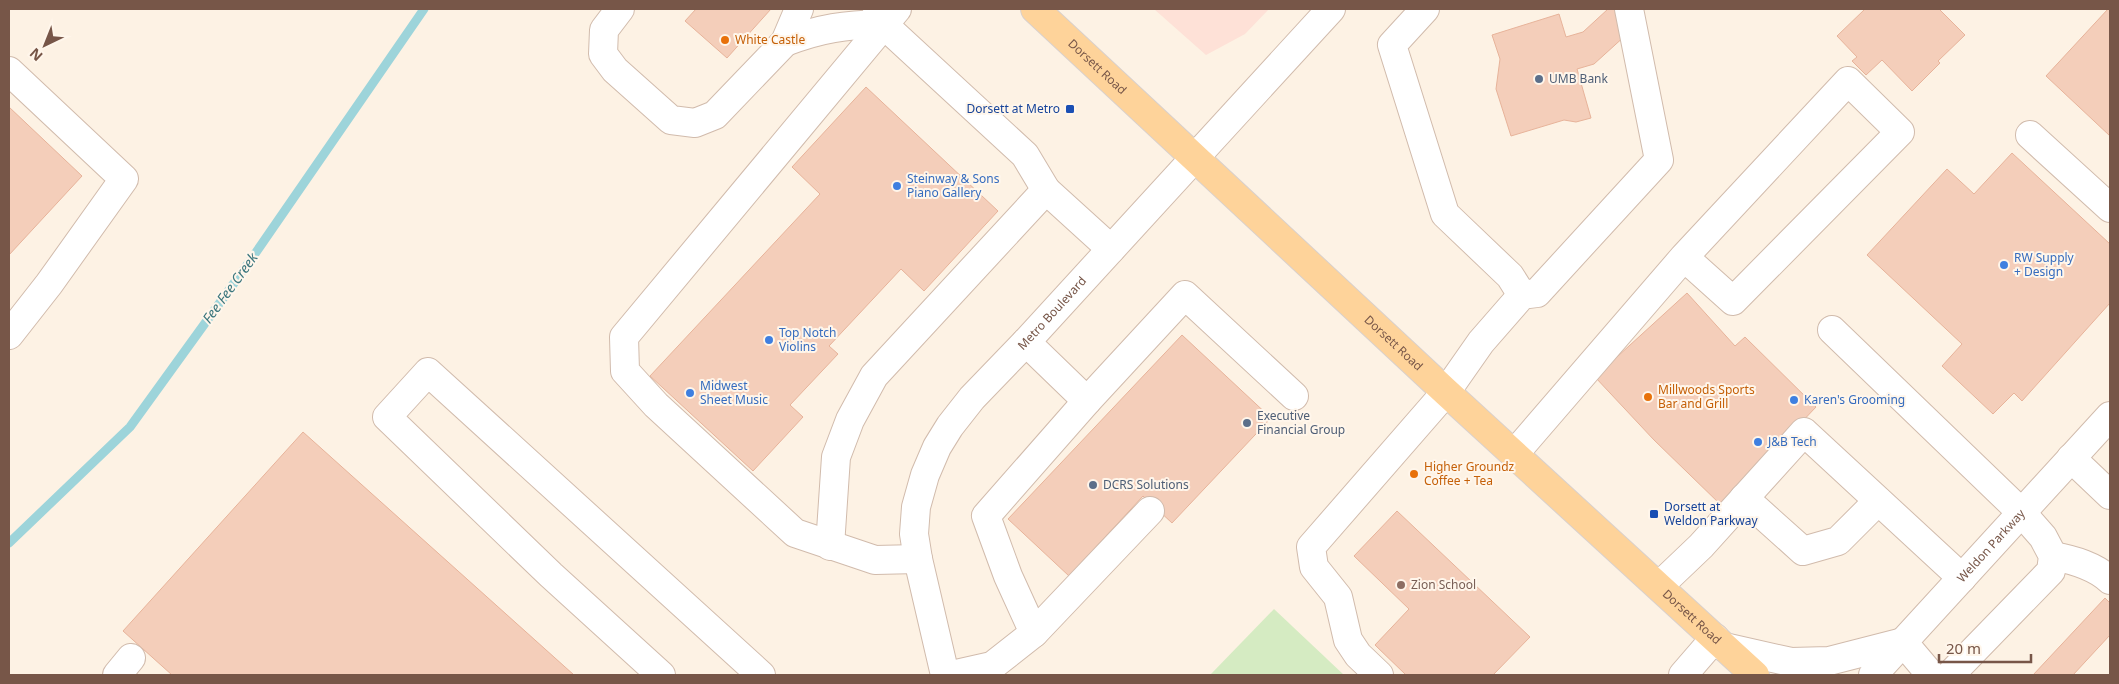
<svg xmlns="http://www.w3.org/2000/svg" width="2119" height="684" font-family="'Noto Sans',sans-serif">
  <rect width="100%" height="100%" fill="#fdf2e4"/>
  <!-- commercial -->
  <path fill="#fee1d7" d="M1154 9H1269L1245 34 1206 55Z"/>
  <!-- green -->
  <path fill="#d5ebc2" d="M1274 609 1344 675H1210Z"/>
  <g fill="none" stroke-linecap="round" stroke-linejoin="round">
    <!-- stream -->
    <path stroke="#9dd4da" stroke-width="9" d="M9 543 130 427 250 261 424 9"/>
  </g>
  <!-- building -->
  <path fill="#f4ceba" stroke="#e7b39a" d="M696 9H771L727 58 685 21Z
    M1608 9H1618L1626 35 1594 64 1577 69 1591 118 1576 122 1564 120 1511 136 1496 89 1500 59 1492 35 1559 14 1566 37 1583 32Z
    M1865 9H1939L1965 35 1938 61 1940 63 1912 91 1882 60 1866 75 1852 61 1857 57 1837 36Z
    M2108 9H2110V136L2046 76Z
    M866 87 998 211 924 291 901 269 829 346 838 354 790 405 803 417 753 471 650 376 820 194 792 167Z
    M9 107 82 176 9 255Z
    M2012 153 2110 244V303L2022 401 2014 393 1993 414 1942 366 1962 344 1867 255 1947 169 1974 194Z
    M1687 293 1735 346 1745 337 1816 407 1722 506 1654 440 1595 377Z
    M1182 335 1271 418 1172 523 1143 496 1069 576 1008 519Z
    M303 432 574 675H172L123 631Z
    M1397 511 1530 637 1493 675H1406L1375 645 1409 609 1354 556Z
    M2105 598 2110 603V635L2073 675H2033Z"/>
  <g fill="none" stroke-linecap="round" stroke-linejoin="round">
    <!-- minor casing -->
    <g stroke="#d1bbac" stroke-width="30">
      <g id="minor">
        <path d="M620 9 604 30 603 54 615 70 671 120 695 123 715 115 785 42 799 9"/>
        <path d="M877 9 883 24 1025 155 1046 190"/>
        <path d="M897 9 624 337 625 371 656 405 795 533 875 560 918 559"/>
        <path d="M1425 9 1392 45 1445 214 1510 276 1522 295"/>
        <path d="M785 42C821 28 845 25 883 24"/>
        <path d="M9 71 124 179 49 284 9 335"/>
        <path d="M2030 135 2110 208"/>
        <path d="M1832 330 2022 513 2043 537 2053 556 2051 571 1950 675"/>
        <path d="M1026 342 1087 401 1185 295 1294 396"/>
        <path d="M1515 453 1684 257 1848 81 1900 132 1733 301 1684 257"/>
        <path d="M2071 458 2110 495"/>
        <path d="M1744 498 1803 551 1838 541 1878 501"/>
        <path d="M830 546 836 457 850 420 874 376 1046 190 1111 249"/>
        <path d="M2053 556C2074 560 2095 566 2110 580"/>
        <path d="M1659 586 1701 546 1804 432 1962 578"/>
        <path d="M1034 633 1150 511"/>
        <path d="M1903 642 1931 675"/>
        <path d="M1724 647 1791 662 1829 661 1903 642"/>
        <path d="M117 675 131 658"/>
        <path d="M661 675 551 575 387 417 428 372 761 675"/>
        <path id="s1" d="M945 675 918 559 914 534 916 507 925 475 937 447 950 426 972 398 1026 342 1331 9"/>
        <path d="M952 675 992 666 1034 633 1008 576 986 516 1087 401"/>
        <path d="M1379 675 1358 655 1348 640 1338 597 1314 567 1311 547 1446 392 1481 342 1522 295 1537 293 1659 160 1629 9"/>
        <path d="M1683 675 1715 638"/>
        <path id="s2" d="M1873 675 2110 416"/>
      </g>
    </g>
    <!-- major casing -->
    <g stroke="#d9d0cc" stroke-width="30">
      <g id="major">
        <path id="s3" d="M1035 9 1446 392 1755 675"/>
      </g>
    </g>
    <!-- minor -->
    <use href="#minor" stroke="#fff" stroke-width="28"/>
    <!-- major -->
    <use href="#major" stroke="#fed39a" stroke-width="28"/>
  </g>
  <!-- markers -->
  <g fill="#e8710a" stroke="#fff6eb" stroke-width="2">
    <circle cx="725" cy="40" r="5"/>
    <circle cx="1648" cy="397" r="5"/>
    <circle cx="1414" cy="474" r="5"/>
  </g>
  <g fill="#5c6f8a" stroke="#fff6eb" stroke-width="2">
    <circle cx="1539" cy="79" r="5"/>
    <circle cx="1247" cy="423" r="5"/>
    <circle cx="1093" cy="485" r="5"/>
  </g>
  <g fill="#1a4fb4" stroke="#fff6eb" stroke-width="2">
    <rect x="1065" y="104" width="10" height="10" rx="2.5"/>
    <rect x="1649" y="509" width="10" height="10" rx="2.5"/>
  </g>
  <g fill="#3f7fe0" stroke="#fff6eb" stroke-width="2">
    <circle cx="897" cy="186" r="5"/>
    <circle cx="2004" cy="265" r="5"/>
    <circle cx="769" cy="340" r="5"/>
    <circle cx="690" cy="393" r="5"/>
    <circle cx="1794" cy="400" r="5"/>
    <circle cx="1758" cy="442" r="5"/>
  </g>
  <circle fill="#8d6e63" stroke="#fff6eb" stroke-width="2" cx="1401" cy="585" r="5"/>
  <g text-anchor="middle" stroke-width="4" stroke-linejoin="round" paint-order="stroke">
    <!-- food labels -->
    <g font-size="12" fill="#c56008" stroke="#fff6eb" text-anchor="start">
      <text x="735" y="44">White Castle</text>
      <text x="1658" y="394">Millwoods Sports<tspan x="1658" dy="14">Bar and Grill</tspan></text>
      <text x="1424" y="471">Higher Groundz<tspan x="1424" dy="14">Coffee + Tea</tspan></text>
    </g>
    <!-- street labels -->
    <g font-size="12" fill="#775648" stroke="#fff6eb">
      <text dy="4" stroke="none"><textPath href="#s3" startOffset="85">Dorsett Road</textPath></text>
      <text dy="4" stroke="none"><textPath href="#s1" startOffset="412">Metro Boulevard</textPath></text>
      <text dy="4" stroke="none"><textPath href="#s3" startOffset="490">Dorsett Road</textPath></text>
      <text dy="4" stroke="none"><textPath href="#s2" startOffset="175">Weldon Parkway</textPath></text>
      <text dy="4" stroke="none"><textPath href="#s3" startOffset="895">Dorsett Road</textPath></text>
    </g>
    <!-- service labels -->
    <g font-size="12" fill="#4e5e75" stroke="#fff6eb" text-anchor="start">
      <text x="1549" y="83">UMB Bank</text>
      <text x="1257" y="420">Executive<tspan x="1257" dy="14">Financial Group</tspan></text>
      <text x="1103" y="489">DCRS Solutions</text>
    </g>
    <!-- transit labels -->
    <g font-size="12" fill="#164399" stroke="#fff6eb" text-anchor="end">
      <text x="1060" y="113">Dorsett at Metro</text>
      <text x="1664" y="511" text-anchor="start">Dorsett at<tspan x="1664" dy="14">Weldon Parkway</tspan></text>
    </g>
    <!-- shop labels -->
    <g font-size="12" fill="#366cbe" stroke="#fff6eb" text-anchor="start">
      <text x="907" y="183">Steinway &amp; Sons<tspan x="907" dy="14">Piano Gallery</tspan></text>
      <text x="2014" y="262">RW Supply<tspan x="2014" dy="14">+ Design</tspan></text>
      <text x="779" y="337">Top Notch<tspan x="779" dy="14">Violins</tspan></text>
      <text x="700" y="390">Midwest<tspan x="700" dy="14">Sheet Music</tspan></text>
      <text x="1804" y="404">Karen's Grooming</text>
      <text x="1768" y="446">J&amp;B Tech</text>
    </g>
    <!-- education labels -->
    <g font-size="12" fill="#785e54" stroke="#fff6eb" text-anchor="start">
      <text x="1411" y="589">Zion School</text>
    </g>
    <!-- water labels -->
    <g font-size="14" font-style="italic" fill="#3b767d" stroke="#fff6eb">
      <text transform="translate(230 288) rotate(-54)" y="5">Fee Fee Creek</text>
    </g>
  </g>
  <!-- border -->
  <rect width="2119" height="684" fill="none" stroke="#775648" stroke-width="20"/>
  <!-- north arrow -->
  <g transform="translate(45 45) rotate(223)" stroke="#fff6eb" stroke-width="4" paint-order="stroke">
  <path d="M0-4L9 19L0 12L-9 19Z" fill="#775648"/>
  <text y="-8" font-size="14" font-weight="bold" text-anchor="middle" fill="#775648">N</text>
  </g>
  <!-- scale -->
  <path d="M1939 654v8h92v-8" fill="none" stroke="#775648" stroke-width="2.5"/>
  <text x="1946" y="654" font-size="15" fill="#775648" stroke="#fff6eb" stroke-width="4" paint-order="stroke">20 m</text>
</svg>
